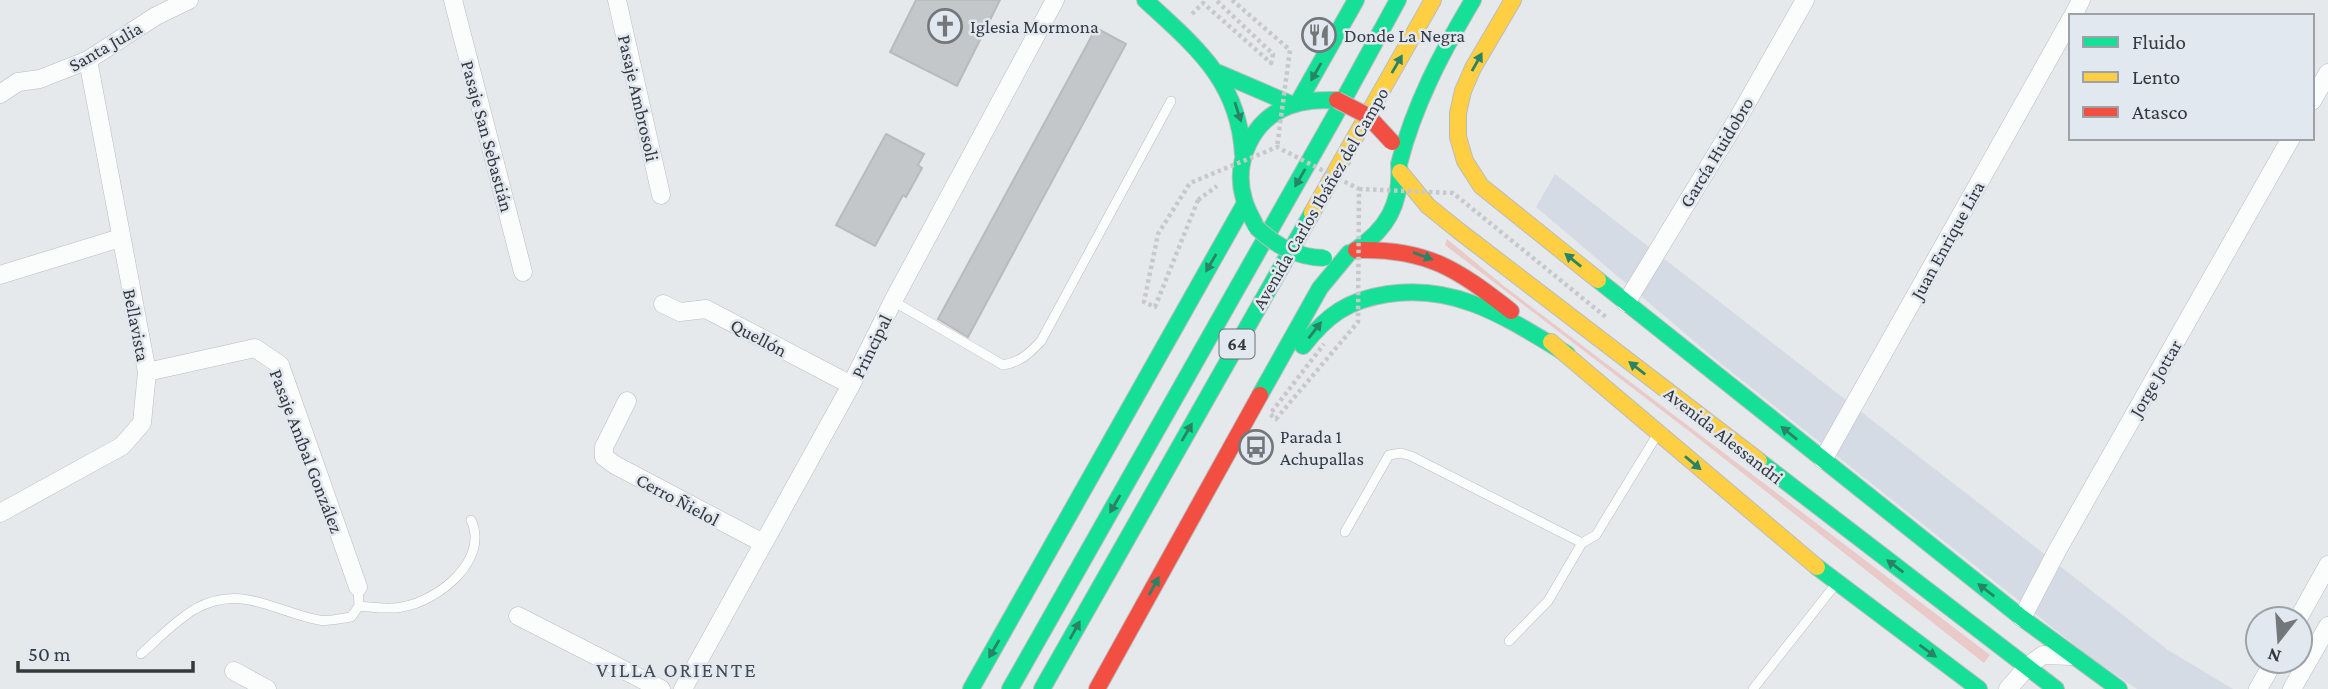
<svg xmlns="http://www.w3.org/2000/svg" width="2328" height="689" font-family="'Crimson Pro',serif">
  <rect width="100%" height="100%" fill="#e6e9ec"/>
  <!-- built -->
  <path fill="#d4dbe4" d="M1555 174 2168 650 2233 689H2137L2092 659 1714 358 1536 207Z"/>
  <!-- green -->
  <path fill="#eacac8" d="M1447 239 1504 286 1990 655 1984 663 1694 435 1445 245Z"/>
  <!-- building -->
  <path fill="#c4c7ca" stroke="#b8bbbe" stroke-width="2" d="M916 0H1000L957 86 890 52Z
    M1096 28 1126 44 968 337 938 319Z
    M886 134 924 154 918 165 922 168 906 197 903 195 875 246 836 225Z"/>
  <g fill="none" stroke-linecap="round" stroke-linejoin="round">
    <!-- lane casing -->
    <g stroke="#b9bcbf" stroke-width="10">
      <path id="lane" d="M893 301 1003 365C1020 362 1029 354 1041 341L1171 101
        M1345 532 1389 455 1401 453 1411 456 1582 543 1596 535 1657 435
        M359 606C373 607 388 610 402 607 438 601 490 560 471 520
        M1509 641 1548 601 1582 543
        M141 654C158 639 175 621 195 609 241 583 275 612 319 620 329 622 342 618 351 617L359 606 358 587
        M1753 689 1835 585"/>
    </g>
    <!-- street casing -->
    <g stroke="#b9bcbf" stroke-width="19">
      <path id="street" d="M453 0 523 272
        M617 0 661 195
        M2073 16 2081 0
        M0 94 18 82 40 79 88 60 156 16 189 0
        M2312 101 2328 73
        M0 275 120 238
        M1626 303 1737 120 1805 0
        M663 304 680 312 706 309 851 385
        M147 372 255 348 280 365 358 587
        M627 401 604 447V457L615 465 763 543
        M1823 460 2071 19
        M0 513 122 446 142 423 147 372 88 60
        M518 616 661 689
        M2022 618 2058 549 2291 138
        M2298 619 2328 565
        M234 671 267 689
        M683 689 851 385 893 301 1055 0
        M2008 689 2028 666 2043 655 2072 656
        M2258 689 2274 661
        M2292 689 2328 626"/>
    </g>
    <!-- fast casing -->
    <g stroke="#b9bcbf" stroke-width="18">
      <path id="fast" d="M1145 0C1196 47 1239 81 1243 155
        M1219 73 1291 104
        M1299 101 1356 0
        M1399 164C1414 105 1442 52 1473 0
        M1255 224C1251 216 1246 208 1244 199 1233 162 1252 120 1289 106 1305 100 1320 100 1337 100
        M1354 251C1387 230 1402 203 1399 164
        M1598 280 2022 618 2119 689
        M1303 346C1327 315 1348 300 1388 294 1459 284 1508 319 1567 354
        M1260 395 1320 288 1349 253
        M1759 461 2056 689
        M1817 567 1979 689
        M971 689 1244 205
        M1010 689 1333 119 1398 0
        M1042 689 1312 213"/>
    </g>
    <!-- slow casing -->
    <g stroke="#b9bcbf" stroke-width="18">
      <path id="slow" d="M1513 0 1473 68 1463 91 1458 113V137L1465 161 1481 186 1598 280
        M1400 172 1428 206 1459 231 1759 461
        M1312 213 1433 0
        M1551 342 1817 567"/>
    </g>
    <!-- jam casing -->
    <g stroke="#b9bcbf" stroke-width="18">
      <path id="jam" d="M1356 250C1427 248 1457 269 1511 311
        M1097 689 1260 395"/>
    </g>
    <!-- path -->
    <path stroke="#c6c8c9" stroke-width="4.5" stroke-dasharray="3.5 3.5" stroke-linecap="butt" d="M1192 14 1203 3 1271 63 1273 54 1216 0
      M1198 200 1217 186"/>
    <!-- lane -->
    <use href="#lane" stroke="#fbfcfc" stroke-width="9"/>
    <!-- street -->
    <use href="#street" stroke="#fbfcfc" stroke-width="18"/>
    <!-- fast -->
    <use href="#fast" stroke="#16e098" stroke-width="16"/>
    <!-- slow -->
    <use href="#slow" stroke="#ffcf43" stroke-width="16"/>
    <!-- jam -->
    <use href="#jam" stroke="#f24e42" stroke-width="16"/>
    <!-- fast-bridge casing -->
    <g stroke="#b9bcbf" stroke-width="18" stroke-linecap="butt">
      <path id="fast-bridge" d="M1256 227C1276 246 1296 257 1324 258"/>
    </g>
    <!-- jam-bridge casing -->
    <g stroke="#b9bcbf" stroke-width="18" stroke-linecap="butt">
      <path id="jam-bridge" d="M1337 100 1368 116 1392 142"/>
    </g>
    <!-- path-bridge -->
    <path stroke="#c6c8c9" stroke-width="4.5" stroke-dasharray="3.5 3.5" stroke-linecap="butt" d="M1232 0 1290 50 1277 147
      M1359 189 1453 193 1607 318
      M1198 200 1155 307 1144 302 1158 234 1190 183 1277 147 1359 189 1358 322 1276 419 1270 414 1324 344"/>
    <!-- fast-bridge -->
    <use href="#fast-bridge" stroke="#16e098" stroke-width="16"/>
    <!-- jam-bridge -->
    <use href="#jam-bridge" stroke="#f24e42" stroke-width="16"/>
  </g>
  <!-- one-way arrows -->
  <defs><path id="oneway-solid" d="M-6-.8H1V-3.2L6.5 0L1 3.2V.8H-6Z" transform="scale(1.75)"/></defs>
  <g fill="#288465">
    <use href="#oneway-solid" transform="translate(1477 62) rotate(-61)"/>
    <use href="#oneway-solid" transform="translate(1397 64) rotate(-60)"/>
    <use href="#oneway-solid" transform="translate(1316 72) rotate(120)"/>
    <use href="#oneway-solid" transform="translate(1238 112) rotate(72)"/>
    <use href="#oneway-solid" transform="translate(1300 178) rotate(120)"/>
    <use href="#oneway-solid" transform="translate(1423 256) rotate(20)"/>
    <use href="#oneway-solid" transform="translate(1573 260) rotate(-141)"/>
    <use href="#oneway-solid" transform="translate(1211 263) rotate(120)"/>
    <use href="#oneway-solid" transform="translate(1315 330) rotate(-52)"/>
    <use href="#oneway-solid" transform="translate(1637 368) rotate(-142)"/>
    <use href="#oneway-solid" transform="translate(1187 432) rotate(-60)"/>
    <use href="#oneway-solid" transform="translate(1789 433) rotate(-141)"/>
    <use href="#oneway-solid" transform="translate(1693 463) rotate(40)"/>
    <use href="#oneway-solid" transform="translate(1115 504) rotate(120)"/>
    <use href="#oneway-solid" transform="translate(1895 566) rotate(-143)"/>
    <use href="#oneway-solid" transform="translate(1154 586) rotate(-61)"/>
    <use href="#oneway-solid" transform="translate(1986 590) rotate(-142)"/>
    <use href="#oneway-solid" transform="translate(1075 630) rotate(-61)"/>
    <use href="#oneway-solid" transform="translate(994 649) rotate(120)"/>
    <use href="#oneway-solid" transform="translate(1928 651) rotate(36)"/>
  </g>
  <!-- icons -->
  <defs>
    <g id="church-ring" transform="scale(1.75)"><circle r="9.5" fill="#e2e8f0" stroke="#74777a" stroke-width="1.5"/><path d="M-1.2-6h2.4v3.5h3.3v2.4h-3.3V6h-2.4V-.1h-3.3v-2.4h3.3Z" fill="#74777a"/></g>
    <g id="restaurant-ring" transform="scale(1.75)"><circle r="9.5" fill="#e2e8f0" stroke="#74777a" stroke-width="1.5"/><path d="M-5-6h1v4h1v-4h1v4h1v-4h1v5L-1.5 .5V6h-2V.5L-5-1ZM5-6V6H3V1.5H1.5Q1.5-4 5-6Z" fill="#74777a"/></g>
    <g id="bus-ring" transform="scale(1.75)"><circle r="9.5" fill="#e2e8f0" stroke="#74777a" stroke-width="1.5"/><path d="M-5-6H5V4H4V6H2V4H-2V6H-4V4H-5ZM-3.5-4V0h7V-4ZM-3.5 1.2v1.5H-2V1.2ZM2 1.2v1.5H3.5V1.2Z" fill="#74777a"/></g>
  </defs>
  <g fill-rule="evenodd">
    <use href="#church-ring" x="945" y="26"/>
    <use href="#restaurant-ring" x="1319" y="35"/>
    <use href="#bus-ring" x="1256" y="447"/>
  </g>
  <g text-anchor="middle" stroke-width="5" stroke-linejoin="round" paint-order="stroke">
    <!-- shield labels -->
    <rect fill="#e2e8f0" stroke="#6a6e72" stroke-width="2" x="1219.5" y="329.5" width="35" height="29" rx="5"/>
    <g font-size="18" font-weight="bold" fill="#36393c">
      <text x="1237" y="350">64</text>
    </g>
    <!-- poi labels -->
    <g font-size="19" fill="#36393c" stroke="#e2e8f0" text-anchor="start">
      <text x="970" y="33">Iglesia Mormona</text>
      <text x="1344" y="42">Donde La Negra</text>
      <text x="1280" y="443">Parada 1<tspan x="1280" dy="22">Achupallas</tspan></text>
    </g>
    <!-- street labels -->
    <g font-size="19" fill="#36393c" stroke="#e2e8f0">
      <text transform="translate(105 46) rotate(-30)" y="7">Santa Julia</text>
      <text transform="translate(639 98) rotate(77)" y="7">Pasaje Ambrosoli</text>
      <text transform="translate(488 136) rotate(75)" y="7">Pasaje San Sebastián</text>
      <text transform="translate(1716 152) rotate(-59)" y="7">García Huidobro</text>
      <text transform="translate(1320 198) rotate(-60)" y="7">Avenida Carlos Ibáñez del Campo</text>
      <text transform="translate(1947 240) rotate(-61)" y="7">Juan Enrique Lira</text>
      <text transform="translate(137 325) rotate(79)" y="7">Bellavista</text>
      <text transform="translate(759 337) rotate(28)" y="7">Quellón</text>
      <text transform="translate(871 346) rotate(-64)" y="7">Principal</text>
      <text transform="translate(2155 378) rotate(-60)" y="7">Jorge Jottar</text>
      <text transform="translate(1724 435) rotate(38)" y="7">Avenida Alessandri</text>
      <text transform="translate(307 451) rotate(69)" y="7">Pasaje Aníbal González</text>
      <text transform="translate(678 499) rotate(28)" y="7">Cerro Ñielol</text>
    </g>
    <!-- neighbourhood labels -->
    <g font-size="21" letter-spacing="2" fill="#454a51" stroke="#e2e8f0">
      <text x="677" y="677">VILLA ORIENTE</text>
    </g>
  </g>
  <!-- legend -->
  <rect x="2069" y="14" width="245" height="126" fill="#e2e8f0" stroke="#9da2a8" stroke-width="2"/>
  <rect x="2083" y="37" width="35" height="10" fill="#16e098" stroke="#9da2a8" stroke-width="2"/>
  <text x="2132" y="49" font-size="21" fill="#36393c">Fluido</text>
  <rect x="2083" y="72" width="35" height="10" fill="#ffcf43" stroke="#9da2a8" stroke-width="2"/>
  <text x="2132" y="84" font-size="21" fill="#36393c">Lento</text>
  <rect x="2083" y="107" width="35" height="10" fill="#f24e42" stroke="#9da2a8" stroke-width="2"/>
  <text x="2132" y="119" font-size="21" fill="#36393c">Atasco</text>
  <!-- north arrow -->
  <g transform="translate(2279 640) rotate(197)"><circle r="33" fill="#e2e8f0" stroke="#9da2a8" stroke-width="2"/>
  <path d="M0-5L12 26L0 18L-12 26Z" fill="#74777a"/>
  <text y="-10" font-size="19" font-weight="bold" text-anchor="middle" fill="#36393c">N</text>
  </g>
  <!-- scale -->
  <path d="M18 661v10h175v-10" fill="none" stroke="#36393c" stroke-width="3.5"/>
  <text x="28" y="661" font-size="21" fill="#36393c" stroke="#e2e8f0" stroke-width="5" paint-order="stroke">50 m</text>
</svg>
